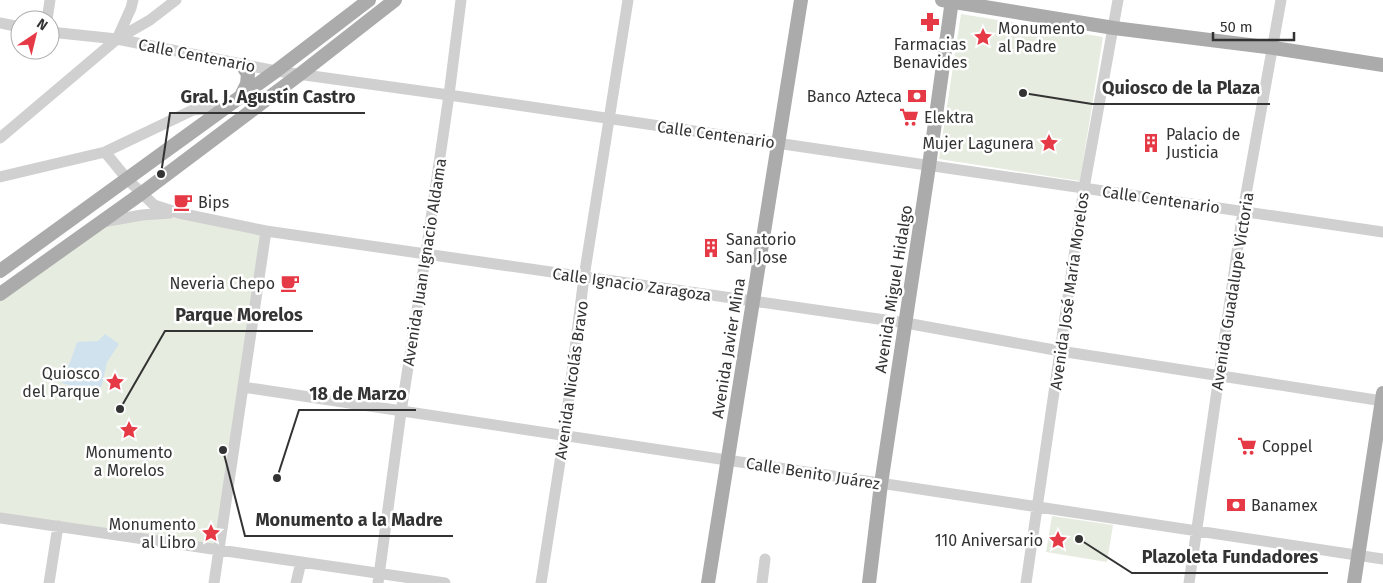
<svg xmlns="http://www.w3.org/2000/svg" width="1383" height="583" font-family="'Fira Sans',sans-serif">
  <rect width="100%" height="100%" fill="#fff"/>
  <!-- green -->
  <path fill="#e6ecdf" d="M961 14 1103 37 1080 181 939 159Z
    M174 217 266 231 220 549 0 518V300L97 229 121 222Z
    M1052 516 1113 525 1107 562 1046 552Z"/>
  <!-- water -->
  <path fill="#cfe2ee" d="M105 334 119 344 107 362 102 385 93 394 60 382 71 360 77 342 98 341Z"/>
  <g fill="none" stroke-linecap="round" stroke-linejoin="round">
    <!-- minor -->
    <path stroke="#d0d0d0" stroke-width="11" d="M47 20 50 0
      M0 23 20 27
      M50 32 117 39 276 71 449 95 1383 232
      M117 39 131 8 133 0
      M0 138 117 39 150 20 176 0
      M105 152 127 179 154 205 179 213 266 231 906 323 1060 351 1383 401
      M0 177 105 152 193 110 225 108
      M102 222 142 215 170 213
      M243 387 1383 559
      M0 518 445 583
      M49 583 58 526
      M214 583 266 231
      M296 583 301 562
      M378 583 401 412 426 253 449 95 461 0
      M541 583 564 436 584 277 628 0
      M762 583 765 559
      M1026 583 1084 188 1118 0
      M1189 583 1243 211 1281 0"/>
    <!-- major -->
    <path stroke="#ababab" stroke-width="14" d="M942 0 1114 28 1274 48 1383 65
      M241 96 247 84 248 74 242 65
      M0 271 276 71 369 0
      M0 294 142 193 299 75 395 0
      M708 583 801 0
      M869 583 881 484 929 166 952 0
      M1354 583 1383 393"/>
  </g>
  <!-- icons -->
  <defs>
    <g id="pharmacy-bare" transform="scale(1.5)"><path d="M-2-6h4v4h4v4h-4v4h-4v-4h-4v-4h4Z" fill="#e63946" stroke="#fff" stroke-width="2.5" paint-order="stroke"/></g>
    <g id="sight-bare" transform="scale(1.5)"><path d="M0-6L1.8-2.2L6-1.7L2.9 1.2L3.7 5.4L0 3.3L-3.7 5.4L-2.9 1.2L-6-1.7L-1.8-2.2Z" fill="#e63946" stroke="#fff" stroke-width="2.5" paint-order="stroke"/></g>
    <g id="bank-bare" transform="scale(1.5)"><path d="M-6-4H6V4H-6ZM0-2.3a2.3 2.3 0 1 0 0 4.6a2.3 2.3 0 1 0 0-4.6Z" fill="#e63946" stroke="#fff" stroke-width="2.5" paint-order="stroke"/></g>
    <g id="supermarket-bare" transform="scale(1.5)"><path d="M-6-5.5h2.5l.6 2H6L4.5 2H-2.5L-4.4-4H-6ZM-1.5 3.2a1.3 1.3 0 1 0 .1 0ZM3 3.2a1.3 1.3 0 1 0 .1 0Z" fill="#e63946" stroke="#fff" stroke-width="2.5" paint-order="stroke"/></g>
    <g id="building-bare" transform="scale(1.5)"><path d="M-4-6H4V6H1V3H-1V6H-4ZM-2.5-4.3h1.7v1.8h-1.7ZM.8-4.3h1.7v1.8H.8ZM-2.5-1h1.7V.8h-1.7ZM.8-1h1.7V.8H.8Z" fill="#e63946" stroke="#fff" stroke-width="2.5" paint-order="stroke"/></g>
    <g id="cafe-bare" transform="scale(1.5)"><path d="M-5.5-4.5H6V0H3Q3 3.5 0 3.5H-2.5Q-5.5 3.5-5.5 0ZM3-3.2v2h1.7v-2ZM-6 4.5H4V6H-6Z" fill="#e63946" stroke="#fff" stroke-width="2.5" paint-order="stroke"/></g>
  </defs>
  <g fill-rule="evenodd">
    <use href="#pharmacy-bare" x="930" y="22"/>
    <use href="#sight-bare" x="983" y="37"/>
    <use href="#bank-bare" x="917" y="96"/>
    <use href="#supermarket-bare" x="909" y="117"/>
    <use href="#sight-bare" x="1049" y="143"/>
    <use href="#building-bare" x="1151" y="143"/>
    <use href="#cafe-bare" x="183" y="202"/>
    <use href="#building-bare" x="711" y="248"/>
    <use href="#cafe-bare" x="290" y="283"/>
    <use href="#sight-bare" x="115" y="382"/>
    <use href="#sight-bare" x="129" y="430"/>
    <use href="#supermarket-bare" x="1247" y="446"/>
    <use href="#bank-bare" x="1236" y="505"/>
    <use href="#sight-bare" x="211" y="533"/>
    <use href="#sight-bare" x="1058" y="540"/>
  </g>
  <g text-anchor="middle" stroke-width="5" stroke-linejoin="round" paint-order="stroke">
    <!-- poi labels -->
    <g font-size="16" fill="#333" stroke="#fff" text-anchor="start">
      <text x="998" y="34">Monumento<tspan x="998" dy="18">al Padre</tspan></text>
      <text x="930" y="50" text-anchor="middle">Farmacias<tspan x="930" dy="18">Benavides</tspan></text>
      <text x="902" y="102" text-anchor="end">Banco Azteca</text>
      <text x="924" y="123">Elektra</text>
      <text x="1166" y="140">Palacio de<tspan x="1166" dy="18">Justicia</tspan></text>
      <text x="1034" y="149" text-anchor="end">Mujer Lagunera</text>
      <text x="198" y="208">Bips</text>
      <text x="726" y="245">Sanatorio<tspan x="726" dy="18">San Jose</tspan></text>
      <text x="275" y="289" text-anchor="end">Neveria Chepo</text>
      <text x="100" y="379" text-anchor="end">Quiosco<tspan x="100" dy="18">del Parque</tspan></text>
      <text x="1262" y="452">Coppel</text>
      <text x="129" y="458" text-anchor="middle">Monumento<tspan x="129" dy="18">a Morelos</tspan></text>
      <text x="1251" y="511">Banamex</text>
      <text x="196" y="530" text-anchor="end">Monumento<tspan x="196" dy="18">al Libro</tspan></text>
      <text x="1043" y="546" text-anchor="end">110 Aniversario</text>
    </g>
    <!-- street labels -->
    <g font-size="16" fill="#333" stroke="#fff">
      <text transform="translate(197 55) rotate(11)" y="6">Calle Centenario</text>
      <text transform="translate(716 134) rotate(8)" y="6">Calle Centenario</text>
      <text transform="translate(1161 199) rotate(8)" y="6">Calle Centenario</text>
      <text transform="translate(424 262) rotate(-81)" y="6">Avenida Juan Ignacio Aldama</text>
      <text transform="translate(632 284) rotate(8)" y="6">Calle Ignacio Zaragoza</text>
      <text transform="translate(893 289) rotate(-81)" y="6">Avenida Miguel Hidalgo</text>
      <text transform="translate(1069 291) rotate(-82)" y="6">Avenida José María Morelos</text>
      <text transform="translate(1232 291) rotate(-81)" y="6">Avenida Guadalupe Victoria</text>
      <text transform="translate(728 348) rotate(-81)" y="6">Avenida Javier Mina</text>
      <text transform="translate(571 380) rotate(-82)" y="6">Avenida Nicolás Bravo</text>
      <text transform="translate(813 473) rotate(9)" y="6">Calle Benito Juárez</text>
    </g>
  </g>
  <!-- callouts -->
  <path fill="none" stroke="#333" stroke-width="2" d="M1023 93L1092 104H1270M161 174L170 113H365M120 409L165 331H313M277 478L299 410H416M223 450L245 536H453M1079 539L1132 573H1328"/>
  <g fill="#333" stroke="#fff" stroke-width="2">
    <circle cx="1023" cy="93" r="5"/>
    <circle cx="161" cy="174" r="5"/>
    <circle cx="120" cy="409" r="5"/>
    <circle cx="277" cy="478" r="5"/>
    <circle cx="223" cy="450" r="5"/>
    <circle cx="1079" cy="539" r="5"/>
  </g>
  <g font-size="18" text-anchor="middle" font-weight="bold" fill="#333" stroke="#fff" stroke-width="5" stroke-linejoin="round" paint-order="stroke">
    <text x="1181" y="94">Quiosco de la Plaza</text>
    <text x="268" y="103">Gral. J. Agustín Castro</text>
    <text x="239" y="321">Parque Morelos</text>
    <text x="358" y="400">18 de Marzo</text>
    <text x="349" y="526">Monumento a la Madre</text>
    <text x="1230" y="563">Plazoleta Fundadores</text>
  </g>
  <!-- north arrow -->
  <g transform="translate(35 35) rotate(35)"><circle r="24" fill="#ffffff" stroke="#adadad"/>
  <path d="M0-4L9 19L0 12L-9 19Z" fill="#e63946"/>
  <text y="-8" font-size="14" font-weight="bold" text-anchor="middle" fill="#333333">N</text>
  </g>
  <!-- scale -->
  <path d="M1213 32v8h81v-8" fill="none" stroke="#333333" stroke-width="2.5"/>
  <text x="1220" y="32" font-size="15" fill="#333333" stroke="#ffffff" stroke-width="4" paint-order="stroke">50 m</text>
</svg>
